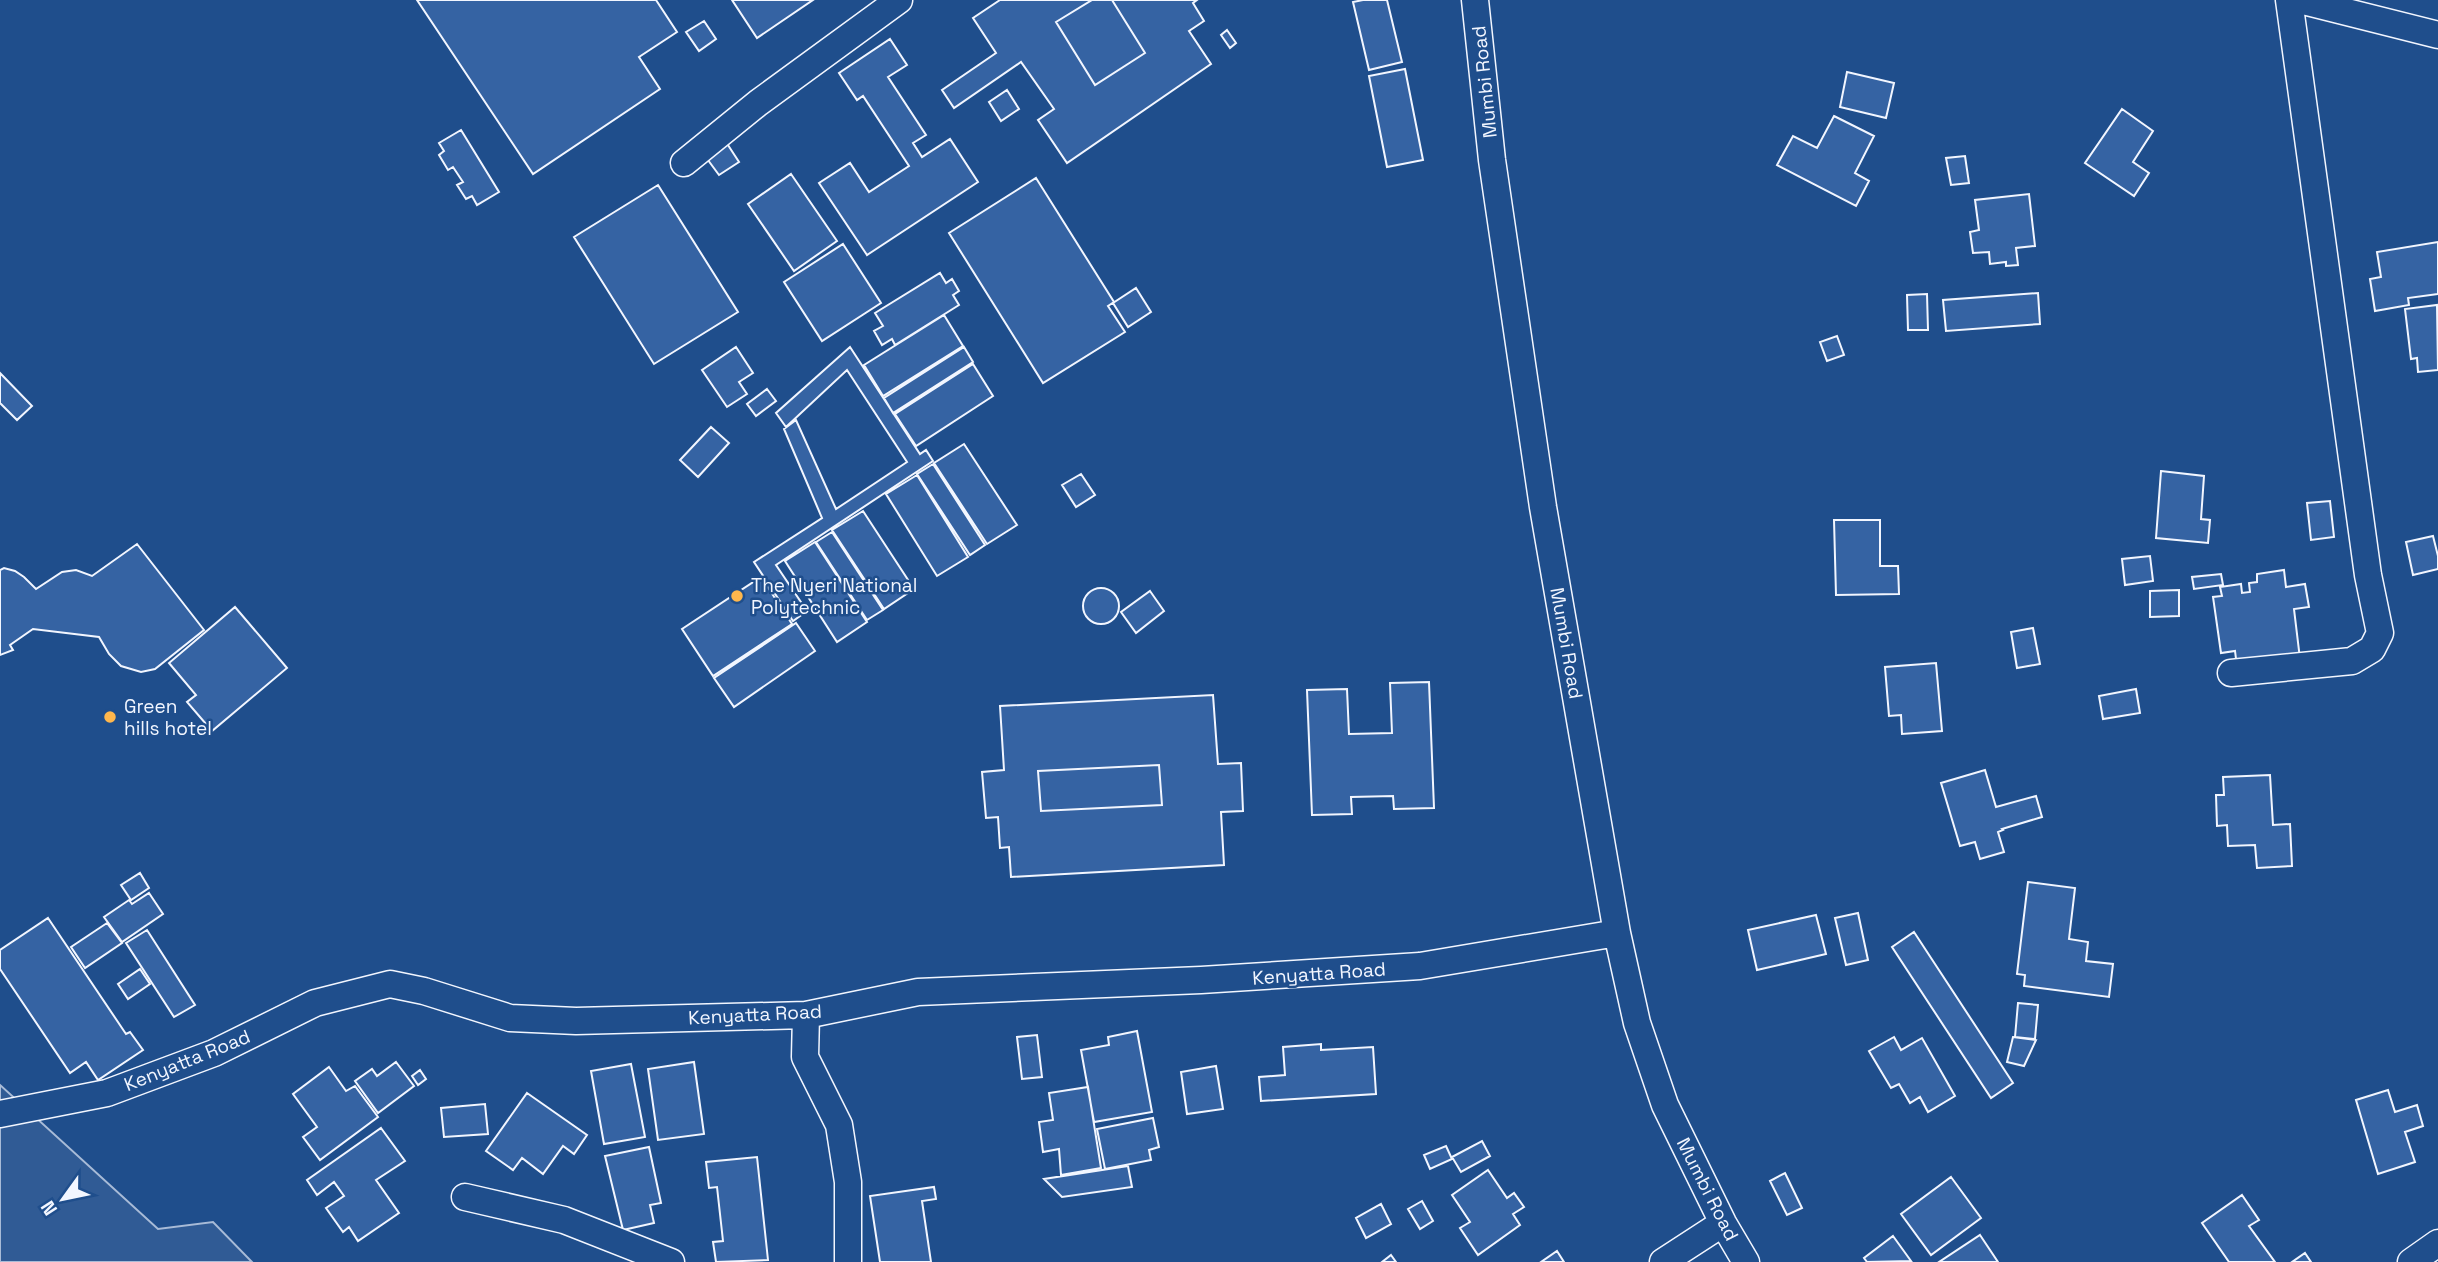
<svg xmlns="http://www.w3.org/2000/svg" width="2438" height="1262" font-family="'Space Grotesk',sans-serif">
  <rect width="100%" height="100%" fill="#1f4e8c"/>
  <!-- built -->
  <path fill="#305b95" stroke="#a8bbd7" stroke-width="2" d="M0 1085 158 1229 213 1222 252 1262H0Z"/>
  <!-- building -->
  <path fill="#3563a3" stroke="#f2f6ff" stroke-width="2" fill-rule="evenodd" d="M417 0H656L677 32 639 57 660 89 533 174Z
    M732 0H813L757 38Z
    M1000 0H1092L1056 22 1095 85 1145 53 1112 0H1197L1193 3 1204 21 1189 31 1211 64 1067 163 1038 120 1054 109 1021 62 954 108 942 90 996 53 973 18Z
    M1092 0H1112L1145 53 1095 85 1056 22Z
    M1363 0H1387L1402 62 1369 70 1353 2Z
    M704 21 716 39 699 51 686 32Z
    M1227 30 1236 43 1230 48 1221 35Z
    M890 39 907 65 888 77 926 135 913 143 922 157 950 139 978 182 867 255 819 183 850 163 869 192 909 166 863 96 857 100 839 73Z
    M1405 69 1423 160 1387 167 1369 76Z
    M1847 72 1894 83 1886 118 1840 107Z
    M1007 90 1019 109 1001 121 989 102Z
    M2122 109 2153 131 2133 162 2149 173 2134 196 2085 163Z
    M1834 116 1874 136 1855 173 1869 181 1856 206 1777 165 1793 136 1817 148Z
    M461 130 499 192 477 205 472 196 466 199 457 185 463 182 453 167 448 170 439 155 444 151 439 143Z
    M726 142 739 162 719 175 705 156Z
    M1965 156 1969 183 1951 185 1946 158Z
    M791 174 837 241 794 271 748 204Z
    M1036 178 1114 302 1108 306 1125 332 1043 383 949 233Z
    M658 185 738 312 654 364 574 237Z
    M2029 194 2035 246 2016 248 2018 265 2006 266V262L1990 264 1989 252 1973 253 1970 232 1979 230 1975 200Z
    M2438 242V294L2408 298 2409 305 2375 311 2370 279 2381 277 2377 252Z
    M843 244 881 303 822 341 784 282Z
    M940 273 946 283 952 279 959 291 953 295 959 305 895 345 892 339 882 345 874 331 883 326 875 313Z
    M1136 288 1151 312 1128 327 1113 303Z
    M2038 293 2040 324 1946 331 1943 300Z
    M1927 294 1928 330H1908L1907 295Z
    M2437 305 2438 370 2418 372 2417 358 2411 359 2405 309Z
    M944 315 963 346 883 396 864 365Z
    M1837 336 1844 355 1827 361 1820 342Z
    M736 347 753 373 739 382 747 394 727 407 702 370Z
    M850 347 920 454 926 450 933 461 776 565 807 611 793 621 754 562 822 518 784 429 796 420 836 509 907 462 847 370 786 427 776 413Z
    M964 347 973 362 893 413 884 398Z
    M973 364 993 396 916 446 895 414Z
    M0 373 32 406 17 420 0 403Z
    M767 389 776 401 756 416 747 404Z
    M711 427 729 443 698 477 680 460Z
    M964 444 1017 525 987 544 934 463Z
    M933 464 985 545 970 555 917 474Z
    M2161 471 2204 476 2201 519 2210 520 2208 543 2156 538Z
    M1081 474 1095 495 1076 507 1062 485Z
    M917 475 968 557 937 576 886 494Z
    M2330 501 2334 537 2311 540 2307 503Z
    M863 511 914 589 884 609 832 530Z
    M1834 520H1880V566H1898L1899 594 1836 595Z
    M832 532 883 610 867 620 816 542Z
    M2433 536 2438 556V569L2413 575 2406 542Z
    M815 542 867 622 837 642 785 561Z
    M137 544 204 630 155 669 141 672 121 666 109 654 99 637 33 629 10 645 13 650 0 655V570L4 568 15 571 24 577 36 589 62 572 76 570 92 576Z
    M2150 556 2153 581 2125 585 2122 559Z
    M2284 570 2286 587 2305 584 2309 607 2294 609 2300 659 2237 667 2235 651 2221 653 2213 597 2222 596 2220 587 2241 584 2242 593 2250 592 2249 583 2257 582V574Z
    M2221 574 2223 585 2194 589 2192 577Z
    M761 577 792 624 713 676 682 629Z
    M1083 606a18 18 0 1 1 36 0a18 18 0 1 1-36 0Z
    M2179 590V616L2150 617V591Z
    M1150 591 1164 611 1136 633 1121 612Z
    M235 607 287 668 212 731 187 702 196 695 169 663Z
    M796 623 815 651 734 707 714 678Z
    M2033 628 2040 664 2017 668 2011 632Z
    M1936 663 1942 731 1902 734 1901 715 1889 716 1885 667Z
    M1429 682 1434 808 1394 809 1393 796 1351 797 1352 814 1312 815 1307 690 1347 689 1349 734 1392 733 1390 683Z
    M2136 689 2140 713 2103 719 2099 696Z
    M1213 695 1218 764 1241 763 1243 811 1221 812 1224 865 1011 877 1009 847 1000 848 998 817 986 818 982 772 1004 770 1000 706ZM1159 765 1162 805 1041 811 1038 771Z
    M1159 765 1162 805 1041 811 1038 771Z
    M1985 770 1996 807 2036 796 2042 817 2002 829 2003 830 1998 832 2004 852 1980 859 1975 842 1960 846 1941 783Z
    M2270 775 2273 825 2290 824 2292 866 2257 868 2255 845 2228 846 2227 825 2217 826 2216 795H2224L2223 777Z
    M140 873 149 888 131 900 121 885Z
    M2028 882 2075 888 2069 939 2088 942 2086 961 2113 964 2109 997 2024 986 2025 975 2017 974Z
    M149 893 163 914 122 942 104 917 129 900 132 904Z
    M1858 913 1868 960 1846 965 1835 918Z
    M1816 915 1826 954 1757 970 1748 930Z
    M48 918 126 1034 130 1032 143 1050 98 1080 86 1062 70 1073 0 969V950Z
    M107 923 122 943 85 968 71 947Z
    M147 930 195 1005 174 1017 126 943Z
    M1914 932 2013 1083 1991 1098 1892 947Z
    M140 969 150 984 128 999 118 984Z
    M2018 1003 2038 1005 2035 1039 2015 1037Z
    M1137 1031 1152 1112 1094 1122 1081 1050 1109 1045 1108 1037Z
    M1037 1035 1042 1077 1022 1079 1017 1037Z
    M1894 1037 1901 1050 1922 1038 1955 1096 1928 1112 1920 1097 1910 1103 1899 1084 1891 1088 1869 1051Z
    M2013 1037 2036 1040 2024 1066 2007 1062Z
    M1321 1044V1050L1373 1047 1376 1094 1261 1101 1259 1077 1285 1075 1283 1047Z
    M396 1062 414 1086 378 1113 355 1081 372 1069 377 1076Z
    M694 1062 704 1134 658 1140 648 1069Z
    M631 1064 645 1137 604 1144 591 1071Z
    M1216 1066 1223 1109 1187 1114 1181 1072Z
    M329 1067 346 1091 355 1086 378 1117 320 1160 303 1137 317 1127 293 1094Z
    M420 1070 426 1079 418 1085 412 1076Z
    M1088 1087 1101 1168 1061 1175 1059 1149 1043 1152 1039 1122 1053 1120 1049 1093Z
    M2388 1090 2395 1112 2417 1105 2423 1126 2405 1132 2415 1162 2378 1174 2356 1100Z
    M527 1093 587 1135 574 1154 563 1146 543 1174 522 1158 513 1170 486 1151Z
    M485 1104 488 1134 444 1137 441 1108Z
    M1153 1118 1159 1147 1149 1150 1151 1160 1105 1169 1097 1129Z
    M381 1128 405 1161 376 1180 399 1213 358 1241 349 1227 343 1232 326 1208 344 1196 334 1182 317 1195 307 1180Z
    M1482 1141 1490 1156 1461 1172 1452 1157Z
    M1446 1146 1452 1159 1430 1169 1424 1155Z
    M649 1147 661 1203 650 1205 654 1223 623 1230 605 1156Z
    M757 1157 768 1260 716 1262 713 1242 723 1241 717 1187 709 1188 706 1162Z
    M1128 1166 1132 1187 1062 1197 1044 1179Z
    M1488 1170 1507 1198 1514 1193 1524 1207 1513 1214 1520 1225 1478 1255 1460 1228 1470 1222 1452 1195Z
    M1785 1173 1802 1208 1787 1215 1770 1181Z
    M1951 1177 1981 1218 1931 1255 1901 1214Z
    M934 1187 936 1199 922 1201 931 1262H880L870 1196Z
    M2242 1195 2259 1220 2249 1226 2275 1262H2229L2202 1223Z
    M1422 1201 1433 1221 1420 1229 1408 1209Z
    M1381 1204 1391 1224 1366 1238 1356 1218Z
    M1980 1235 1998 1262H1939Z
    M1893 1236 1911 1261 1867 1262 1864 1258Z
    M1557 1251 1564 1262H1541Z
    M2305 1253 2311 1262H2292Z
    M1391 1255 1396 1262H1382Z"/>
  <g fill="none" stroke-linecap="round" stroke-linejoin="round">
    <!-- minor casing -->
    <g stroke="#f2f6ff" stroke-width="29">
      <path id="minor" d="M1475 0 1492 160 1543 507 1617 933 1637 1023 1665 1105 1723 1223 1746 1262
        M2299 0 2438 35
        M684 163 758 103 899 0
        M2231 673 2352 661 2372 649 2380 633 2368 575 2289 0
        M806 1015 805 1057 839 1125 848 1182V1262
        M0 1114 107 1093 214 1053 315 1003 390 984 424 991 510 1018 576 1021 806 1015 918 992 1201 980 1420 966 1617 933
        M465 1197 564 1220 671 1262
        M1663 1262 1723 1223
        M2411 1262 2438 1243"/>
    </g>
    <!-- minor -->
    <use href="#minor" stroke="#1f4e8c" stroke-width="26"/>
  </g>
  <!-- markers -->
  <g fill="#ffb74d" stroke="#1f4e8c" stroke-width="2.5">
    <circle cx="737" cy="596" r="7"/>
    <circle cx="110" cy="717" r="7"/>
  </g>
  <g text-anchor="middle" stroke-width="5" stroke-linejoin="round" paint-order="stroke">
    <!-- street labels -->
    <g font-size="19" fill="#f2f6ff" stroke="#1f4e8c">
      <text transform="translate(1484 82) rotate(-96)" y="7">Mumbi Road</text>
      <text transform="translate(1567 643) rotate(80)" y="7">Mumbi Road</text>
      <text transform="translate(1319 973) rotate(-4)" y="7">Kenyatta Road</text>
      <text transform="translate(755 1014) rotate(-3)" y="7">Kenyatta Road</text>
      <text transform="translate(187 1060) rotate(-22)" y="7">Kenyatta Road</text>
      <text transform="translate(1708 1189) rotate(63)" y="7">Mumbi Road</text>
    </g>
    <!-- poi labels -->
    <g font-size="19" fill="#f2f6ff" stroke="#1f4e8c" text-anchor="start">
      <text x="751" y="592">The Nyeri National<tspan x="751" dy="22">Polytechnic</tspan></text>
      <text x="124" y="713">Green<tspan x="124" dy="22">hills hotel</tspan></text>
    </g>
  </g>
  <!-- north arrow -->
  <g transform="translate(63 1199) rotate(237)" stroke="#1f4e8c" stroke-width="5" paint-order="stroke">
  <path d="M0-5L12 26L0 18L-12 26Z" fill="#f2f6ff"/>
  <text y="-10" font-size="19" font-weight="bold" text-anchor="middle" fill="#f2f6ff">N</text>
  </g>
</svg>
